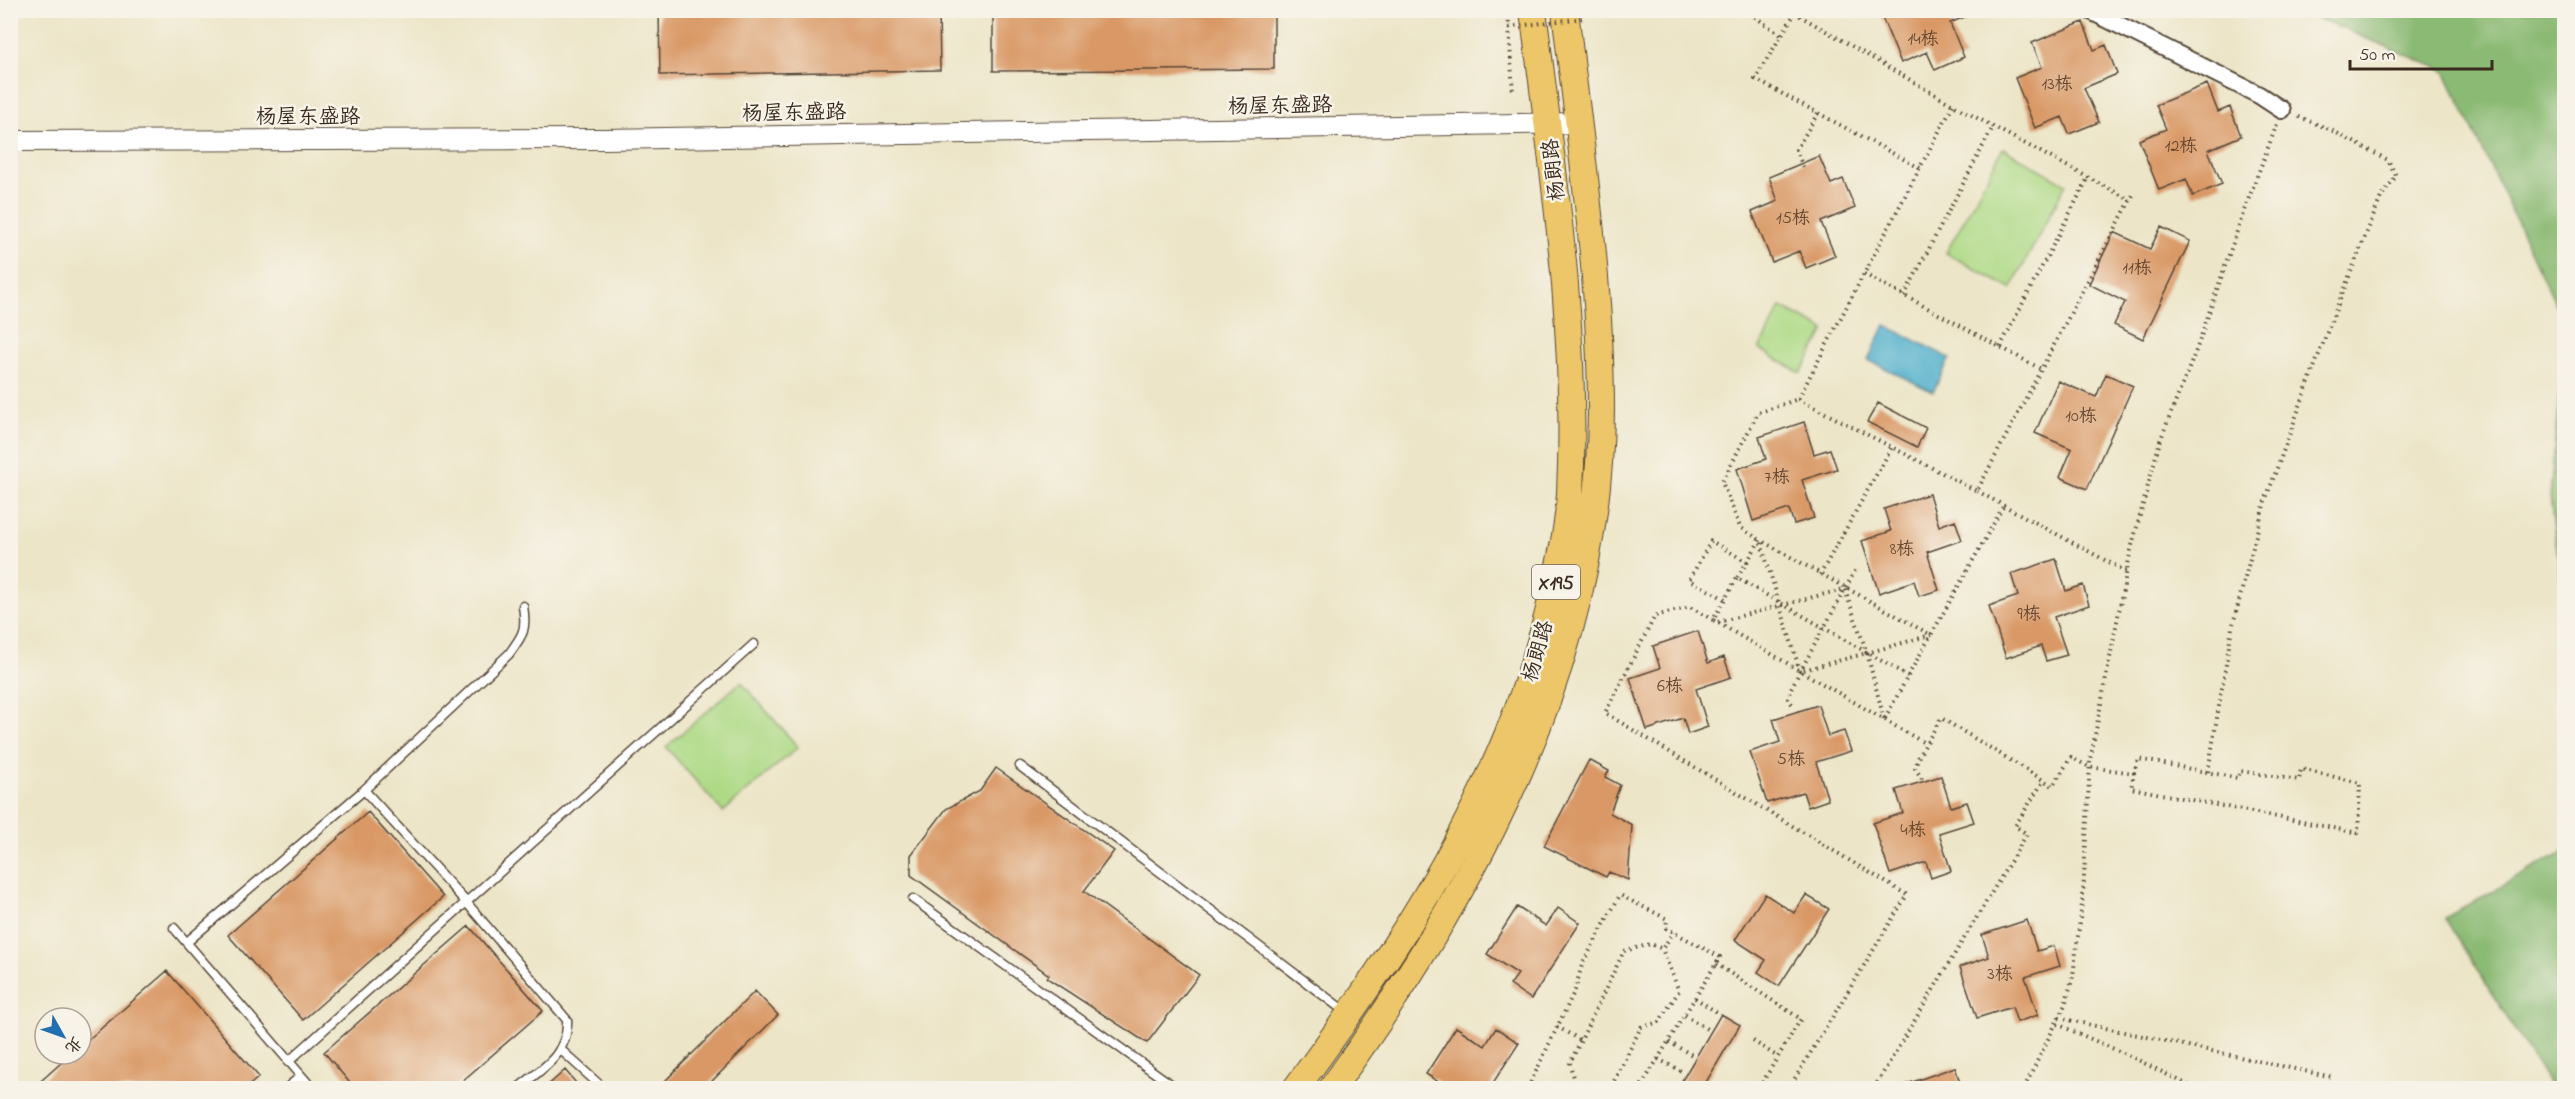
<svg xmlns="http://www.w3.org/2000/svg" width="2575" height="1099" font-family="'Indie Flower','LXGW WenKai TC',sans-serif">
  <rect width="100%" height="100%" fill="#f7f3e8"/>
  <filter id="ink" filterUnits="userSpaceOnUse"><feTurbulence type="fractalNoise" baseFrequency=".0167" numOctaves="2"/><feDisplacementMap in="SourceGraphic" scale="12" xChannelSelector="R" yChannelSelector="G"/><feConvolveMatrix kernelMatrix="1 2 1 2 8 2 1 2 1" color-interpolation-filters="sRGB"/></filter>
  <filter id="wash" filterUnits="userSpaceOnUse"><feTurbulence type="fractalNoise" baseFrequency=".008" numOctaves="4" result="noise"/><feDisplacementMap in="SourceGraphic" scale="24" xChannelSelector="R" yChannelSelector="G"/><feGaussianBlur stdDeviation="1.35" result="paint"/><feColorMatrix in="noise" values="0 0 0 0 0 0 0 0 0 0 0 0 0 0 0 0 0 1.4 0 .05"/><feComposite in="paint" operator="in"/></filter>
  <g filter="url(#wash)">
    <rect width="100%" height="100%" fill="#ece5c7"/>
    <!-- green -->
    <path fill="#aeda86" stroke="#748252" stroke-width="1.5" d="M2003 148 2066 184 2011 289 1946 253Z
      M1781 307 1825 330 1801 373 1759 349Z
      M741 682 798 747 723 812 666 747Z"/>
    <!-- forest -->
    <path fill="#8aba73" stroke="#627248" stroke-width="1.5" d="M2300 11H2564V322L2445 71Z
      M2564 341V604L2550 497Z
      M2564 851V1088H2551L2445 918Z"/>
    <!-- water -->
    <path fill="#4dafcc" stroke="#446c75" stroke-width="1.5" d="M1885 325 1950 358 1933 392 1868 360Z"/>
    <g id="blocks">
      <!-- building -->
      <path fill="#d99865" d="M659 10H939L940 70 660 75Z
        M993 10H1274V69L993 71Z
        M1879 10H1979V11L1950 23 1964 57 1935 70 1927 52 1901 63Z
        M2083 22 2094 50 2106 45 2117 74 2084 88 2099 122 2069 134 2062 117 2035 128 2015 78 2042 67 2032 43Z
        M2207 84 2218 112 2230 107 2241 136 2208 150 2222 184 2193 196 2186 179 2159 190 2139 140 2166 129 2156 105Z
        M1819 156 1831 184 1843 179 1855 208 1821 222 1835 256 1806 268 1799 251 1772 262 1752 212 1778 201 1769 177Z
        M2161 227 2190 241 2143 339 2114 325 2125 302 2089 284 2114 232 2150 249Z
        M2106 374 2133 386 2087 489 2060 477 2072 449 2035 433 2058 381 2096 397Z
        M1878 403 1926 428 1917 447 1867 422Z
        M1804 422 1814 454 1830 449 1837 469 1802 480 1814 518 1794 524 1789 509 1753 521 1737 469 1766 459 1759 437Z
        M1929 494 1939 526 1955 520 1962 540 1927 552 1939 590 1919 596 1914 581 1879 593 1862 541 1891 531 1884 509Z
        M2056 559 2066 591 2083 585 2089 605 2054 617 2067 655 2046 661 2041 646 2006 658 1989 606 2018 596 2011 574Z
        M1698 631 1708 663 1724 657 1731 677 1696 689 1708 727 1688 734 1683 718 1647 730 1630 678 1660 668 1653 646Z
        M1818 705 1828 736 1844 731 1851 751 1816 762 1828 800 1808 807 1803 792 1767 803 1750 752 1780 742 1773 719Z
        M1589 760 1609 771 1605 777 1620 785 1610 813 1632 825 1628 880 1609 872 1606 877 1544 846Z
        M996 768 1114 851 1084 891 1199 975 1147 1043 1047 978 1049 975 911 875V855L946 809 980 791Z
        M1941 776 1951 807 1967 802 1974 822 1939 833 1951 871 1931 878 1926 862 1890 874 1873 823 1903 813 1896 790Z
        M368 812 443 897 303 1020 228 935Z
        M1765 894 1794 913 1806 895 1829 909 1779 986 1758 972 1766 960 1735 940Z
        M1517 907 1546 926 1558 908 1580 923 1531 999 1510 985 1518 974 1487 954Z
        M2027 920 2037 951 2054 946 2060 966 2025 977 2038 1015 2017 1022 2012 1007 1977 1018 1960 967 1989 957 1982 935Z
        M469 926 543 1011 453 1089H355L324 1052Z
        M167 971 259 1077 245 1089H32L71 1054H81V1046Z
        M755 991 778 1015 704 1089H657Z
        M1721 1014 1740 1025 1702 1089H1677Z
        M1456 1027 1485 1046 1496 1028 1519 1043 1489 1089H1449L1426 1074Z
        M1955 1067 1962 1089H1901V1086Z
        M565 1070 581 1089H544Z"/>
    </g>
  </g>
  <g filter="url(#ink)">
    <use href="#blocks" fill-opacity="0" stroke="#564637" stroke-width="1.5"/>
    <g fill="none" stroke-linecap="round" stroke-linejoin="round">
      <!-- service casing -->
      <g stroke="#564637" stroke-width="11">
        <path id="service" d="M1020 766 1347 1013
          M364 790 466 902 567 1020C569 1054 542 1069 518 1088
          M913 899 1176 1088
          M174 928 312 1088
          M187 942 364 790 509 654C523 635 527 630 523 606
          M561 1050 603 1088
          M288 1062 754 644
          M287 1088 301 1076"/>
      </g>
      <!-- minor casing -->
      <g stroke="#564637" stroke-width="20">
        <path id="minor" d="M2089 10 2259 95 2282 110"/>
      </g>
      <!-- tertiary casing -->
      <g stroke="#564637" stroke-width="22">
        <path id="tertiary" d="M10 141 605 139 1578 123"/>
      </g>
      <!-- primary casing -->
      <g stroke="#564637" stroke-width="28">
        <path id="primary" d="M1296 1088C1405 941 1508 782 1551 601 1559 566 1568 530 1570 493 1578 331 1553 171 1533 10
          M1332 1088C1476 890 1600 662 1601 411 1601 277 1580 143 1565 10"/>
      </g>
      <!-- path -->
      <path stroke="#564637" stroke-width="4" stroke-dasharray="1.5 4.5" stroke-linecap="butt" d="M1508 10 1513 93
        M1745 10 1781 35
        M1803 167 1796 150 1818 113
        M1920 168 1755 79 1795 13 1953 105 2130 200
        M1864 274 2041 369
        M1904 296 1993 127
        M2000 347 2088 178
        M1798 399 1977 491 2133 195
        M1977 491 2127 572
        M1747 562 1760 540 1931 635
        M1820 575 1892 447
        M1845 590 1867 653 1931 635
        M1725 599 1689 580 1711 541 1747 562 1737 578
        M1713 620 1690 607 1655 616 1605 713 1907 895 1789 1088
        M1718 622 1844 589
        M1908 676 2004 505
        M1792 704 1788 699 1790 690 1856 569
        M1885 718 1908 676 1737 578 1713 620 1926 744
        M1884 719 1867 653 1800 671 1760 540 1740 527 1722 482 1758 413 1798 399 1953 105
        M2208 772 2232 628 2265 501 2329 327 2381 197 2396 176 2388 160 2331 130 2297 116
        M1922 779 1915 768 1919 756 1941 718 2053 786 2071 757 2089 767 2134 773 2131 788 2358 833 2360 783 2301 769 2299 780 2240 771 2238 778 2138 759 2134 773
        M1716 964 1801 1019 1759 1088
        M1695 998 1718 1013
        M1685 1015 1707 1029
        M2059 1018 2332 1077
        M2057 1024 2132 1057 2194 1088
        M1557 1027 1581 1040
        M1753 1041 1778 1057
        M1669 1042 1692 1055
        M1658 1059 1681 1071
        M1725 1087 1728 1088
        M1528 1088 1575 990 1582 965 1620 895 1667 919 1666 928 1720 957 1640 1088
        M1575 1088 1570 1063 1624 951 1651 944 1662 949 1674 932
        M1587 1088 1612 1085 1641 1027 1659 1022 1679 991 1662 949
        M1874 1088 2027 834 2015 826 2044 780
        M2024 1088 2065 1005 2073 976 2083 896 2090 761 2131 549 2160 441 2197 348 2245 208 2277 124"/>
      <!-- service -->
      <use href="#service" stroke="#fff" stroke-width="8"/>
      <!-- minor -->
      <use href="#minor" stroke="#fff" stroke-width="16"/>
      <!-- tertiary -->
      <use href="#tertiary" stroke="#fff" stroke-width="20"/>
      <!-- primary -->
      <use href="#primary" stroke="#ecc669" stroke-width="26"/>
      <!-- path-bridge -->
      <path stroke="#564637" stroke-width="4" stroke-dasharray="1.5 4.5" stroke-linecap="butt" d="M1509 27 1584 18"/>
    </g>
  </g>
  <g text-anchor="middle" stroke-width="5" stroke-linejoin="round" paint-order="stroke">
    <!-- number labels -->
    <g font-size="18" fill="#624630">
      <text x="1923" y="44">14栋</text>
      <text x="2057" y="89">13栋</text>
      <text x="2181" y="151">12栋</text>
      <text x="1793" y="223">15栋</text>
      <text x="2137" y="273">11栋</text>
      <text x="2081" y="421">10栋</text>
      <text x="1777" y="482">7栋</text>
      <text x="1902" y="554">8栋</text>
      <text x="2029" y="619">9栋</text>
      <text x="1670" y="691">6栋</text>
      <text x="1791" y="764">5栋</text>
      <text x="1913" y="835">4栋</text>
      <text x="2000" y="979">3栋</text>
    </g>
    <!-- shield labels -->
    <rect fill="#f7f3e8" stroke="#73665b" stroke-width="1.5" x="1532" y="565" width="48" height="34" rx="4.5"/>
    <g font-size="20" font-weight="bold" fill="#3b2a1e">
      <text x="1556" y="589">X195</text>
    </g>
    <!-- street labels -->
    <g font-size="21" fill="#3b2a1e" stroke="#f7f3e8">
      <text transform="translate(1280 105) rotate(-1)" y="7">杨屋东盛路</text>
      <text transform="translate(794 112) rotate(-1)" y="7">杨屋东盛路</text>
      <text x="308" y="123">杨屋东盛路</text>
      <text transform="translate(1553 170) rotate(-97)" y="7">杨朗路</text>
      <text transform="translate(1537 651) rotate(-74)" y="7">杨朗路</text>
    </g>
  </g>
  <!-- margin -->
  <rect width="2575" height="1099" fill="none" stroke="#f7f3e8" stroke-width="36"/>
  <!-- north arrow -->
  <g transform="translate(63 1036) rotate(130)"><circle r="28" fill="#f7f3e8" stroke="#aca397" stroke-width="1.5"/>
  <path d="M0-4.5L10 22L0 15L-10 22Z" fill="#1f6fb2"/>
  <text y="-9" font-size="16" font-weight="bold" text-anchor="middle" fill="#3b2a1e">北</text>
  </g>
  <!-- scale -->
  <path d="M2350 60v9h142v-9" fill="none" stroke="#3b2a1e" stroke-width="3"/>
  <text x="2359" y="60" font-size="18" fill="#3b2a1e" stroke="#f7f3e8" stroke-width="4.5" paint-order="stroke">50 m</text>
</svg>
